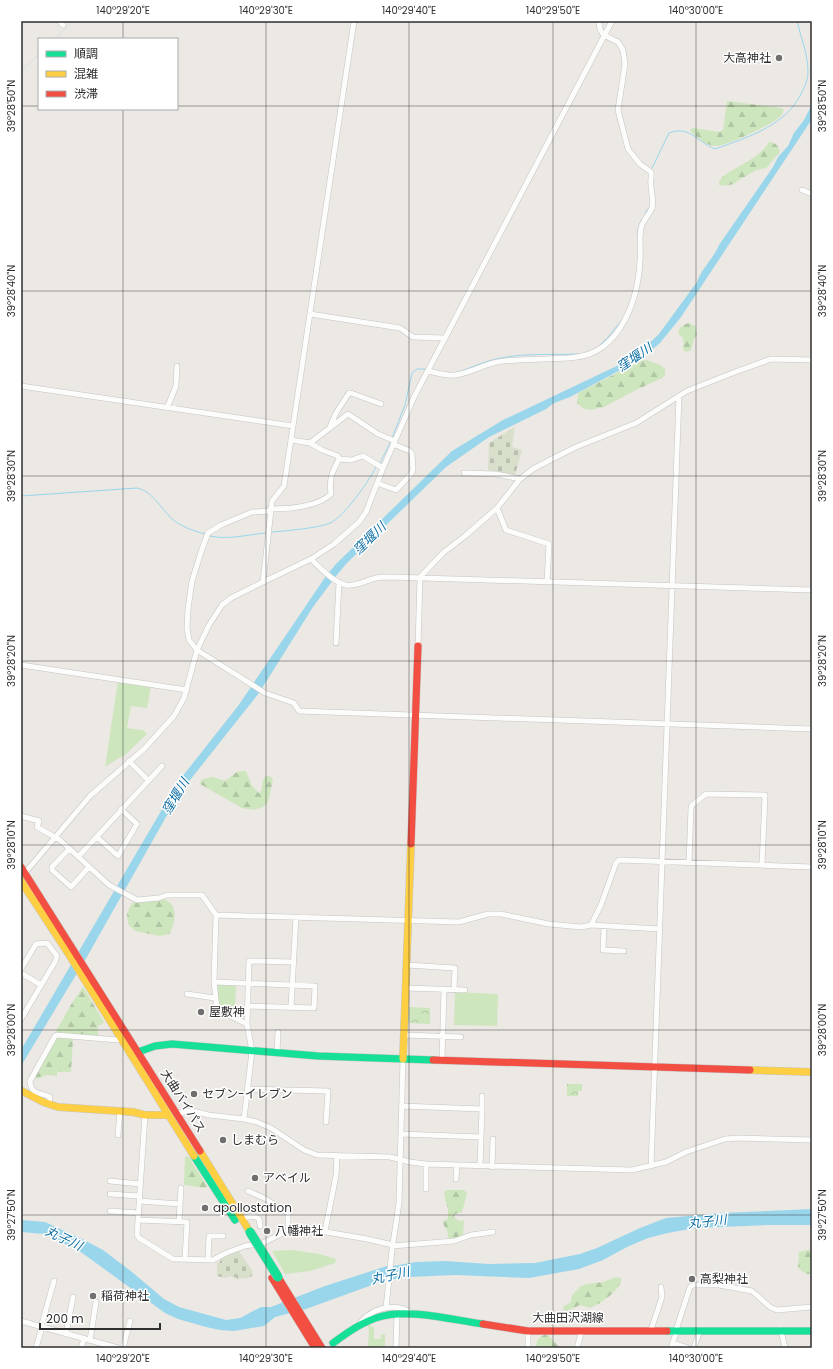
<svg xmlns="http://www.w3.org/2000/svg" width="833" height="1369" font-family="Poppins,'Noto Sans JP',sans-serif">
  <defs>
    <pattern id="forest-firs" width="22" height="20" patternUnits="userSpaceOnUse"><rect width="22" height="20" fill="#cee6be"/><path d="M5 1l3.5 6h-7zM16 11l3.5 6h-7z" fill="#b1c6a4"/></pattern>
    <pattern id="cemetery-stones" width="16" height="16" patternUnits="userSpaceOnUse"><rect width="16" height="16" fill="#d8e0cc"/><path d="M2 7V4a2 2 0 0 1 4 0v3zM10 15v-3a2 2 0 0 1 4 0v3z" fill="#bac0b0"/></pattern>
    <pattern id="park-crowns" width="20" height="18" patternUnits="userSpaceOnUse"><rect width="20" height="18" fill="#cee6be"/><path d="M2 6a3 3 0 1 1 6 0M12 15a3 3 0 1 1 6 0" fill="none" stroke="#b1c6a4"/></pattern>
  </defs>
  <rect width="100%" height="100%" fill="#ece8e4"/>
  <!-- grass -->
  <path fill="#cee6be" d="M118 681 151 686 147 708 131 706 127 728 143 730 147 734 124 756 119 758 105 767Z
    M218 984 236 985 235 1011 233 1015 219 1009 217 985Z
    M455 992 498 994 497 1026 454 1025Z
    M292 1250 319 1254 336 1259 335 1263 310 1271 285 1274 272 1251Z
    M370 1323 371 1327H374V1339H381V1335L385 1334V1348H368L369 1330 368 1324Z"/>
  <!-- forest -->
  <path fill="url(#forest-firs)" d="M727 101 782 108 784 110C783 112 782 114 781 116 773 124 724 148 714 146 705 145 697 137 690 131L691 129 693 128 719 132 723 130Z
    M769 142C776 143 778 145 780 152L766 168 756 170 733 184 726 186 719 185V182L722 177C738 165 759 159 769 142Z
    M689 323 695 326 697 334 694 339 691 350 686 352 683 349C683 346 684 342 683 339 683 337 680 336 679 334 676 328 685 324 689 323Z
    M647 360 660 365 665 369V375L662 378 634 391 604 407 591 410 584 409 577 403 578 393 640 361Z
    M243 771H246L252 786 259 793 261 792C263 786 261 772 271 777L273 780 268 802 263 807 254 810 242 808 200 784 202 779 213 777 225 781 237 772Z
    M164 899C166 901 170 902 172 905 177 913 174 927 169 934L160 936 135 931 128 924 127 913 132 903Z
    M83 987 104 1022 101 1025H98V1036L57 1034 55 1033 72 1003Z
    M56 1038 73 1039 71 1072H57V1076L46 1075 37 1079 35 1078Z
    M188 1156 207 1186 206 1188 184 1185 185 1157Z
    M449 1190H464L467 1193 462 1212 455 1214 454 1217 459 1221 464 1220 463 1235 460 1238 450 1239 448 1237C448 1227 443 1228 443 1221L448 1219V1209L444 1194 445 1191Z
    M812 1249V1272L810 1274C804 1274 802 1271 798 1268L799 1252Z
    M616 1277 621 1278C622 1290 600 1304 590 1308L580 1305 567 1311 563 1309V1307L571 1302 572 1295 580 1287 586 1284 603 1282Z
    M544 1335H548L560 1348H537C535 1342 538 1338 544 1335Z"/>
  <!-- cemetery -->
  <path fill="url(#cemetery-stones)" d="M515 427 512 447 522 450 515 475 488 470 489 443Z
    M239 1251 253 1272 251 1277 244 1279 243 1278 237 1279 236 1277 232 1278V1276L225 1278 217 1276V1263H219L224 1256Z"/>
  <!-- park -->
  <path fill="url(#park-crowns)" d="M408 1007 430 1008V1024L408 1023Z
    M567 1084H582V1091H578V1096H567Z"/>
  <!-- water -->
  <path fill="#99d6ec" d="M812 104V119L681 317 660 343 639 360 570 397 554 403 546 409 489 437 446 467 347 563 336 576 313 607 259 693 179 794 88 955 21 1066V1050L178 782 238 706 326 576 336 564 452 451 503 420 621 364 640 352 659 334 697 282C702 268 713 259 719 245L773 167 778 157 788 146 794 133 804 120Z
    M812 1209V1225H767L695 1228 668 1233 648 1238 629 1246 603 1260 579 1269 529 1278 455 1275 409 1277 383 1281 306 1309 275 1317 264 1326 234 1331 220 1330 206 1327 178 1319 165 1313 78 1250 44 1234 21 1232V1220L45 1222 82 1239 103 1250 132 1272 164 1299 179 1307 226 1320 240 1318 261 1307H271L325 1286 387 1266H393L416 1262 445 1261 489 1264 535 1263 580 1254 597 1248 640 1228 666 1218 722 1213Z"/>
  <g fill="none" stroke-linecap="round" stroke-linejoin="round">
    <!-- stream -->
    <path stroke="#99d6ec" stroke-width="1" d="M652 168 669 133C690 125 697 142 715 149 748 137 786 126 802 92 805 86 808 79 808 72 808 54 801 38 797 21
      M645 213 649 208
      M638 241C637 233 638 226 642 219
      M598 347 609 336 621 321
      M454 373C470 369 484 361 501 358 526 353 553 355 578 354
      M392 438 405 405 412 373 417 369H427
      M380 463 391 441
      M21 496 137 488C152 491 161 508 171 518 180 526 193 531 205 534
      M272 532C285 531 319 528 330 523 344 517 369 481 376 467
      M210 536C226 540 247 535 265 533"/>
    <!-- street casing -->
    <g stroke="#c5c4c5" stroke-width="6">
      <path id="street" d="M59 21 63 25
        M802 190 812 194
        M310 314 400 328 413 337 445 338
        M428 371C437 373 446 376 455 375 472 373 487 362 504 361 518 360 531 359 544 359 555 358 566 359 577 357 621 351 638 299 640 261 641 250 639 239 641 228 643 220 649 215 652 208 654 200 651 193 651 185 650 180 652 176 651 172L640 164 628 149 618 110 625 64 623 50 618 42C606 36 599 36 599 21
        M21 386 293 426
        M167 408 176 386 177 366
        M330 427 336 413 349 393H351L381 404
        M310 443 348 414 378 434 395 441
        M339 459 351 460 363 456 383 468
        M464 473 496 474 520 479
        M377 483 396 490 411 474 413 470 412 454 410 451 393 444
        M497 508 506 530 549 544 547 582
        M270 509C289 509 317 507 331 494 329 477 332 473 339 459L338 456 322 450 310 443 291 440
        M270 511 252 512 221 525 208 533 202 549 192 581 188 609 187 628 189 640 197 650 265 693 294 703 299 711 812 729
        M311 559C319 567 334 583 346 585 355 587 367 580 376 578 381 577 386 577 391 577L812 590
        M263 582 272 501 284 486 354 21
        M336 643 339 582
        M418 646 420 577 444 552 465 536 497 508 520 479 533 469 552 459 576 447 636 423 687 391 735 372 771 359 812 360
        M21 665 187 690
        M129 761 148 780
        M21 816 39 821 37 827 60 840 109 885 137 900 159 898 167 895H202L216 915 214 982 217 1008 222 1012 247 1024 252 1051 244 1119
        M97 837 118 856 137 824 121 809
        M69 849 52 867V870L71 887 89 867
        M78 857 162 766
        M689 862 691 808 692 805 706 794 765 795 762 865
        M24 874 90 796 144 749 174 716 184 698 197 650 209 625 222 605 231 598 263 582 311 559 334 544 359 522 366 512 383 468 415 395 612 21
        M216 915 459 922 488 914H501L549 924 581 927 591 925 660 929
        M591 925 601 905 616 863 619 860 812 867
        M604 926 603 950 624 951
        M407 965 455 968 454 990
        M21 969 36 944 47 943 57 956 55 962 21 1019
        M21 973 41 985
        M214 982 315 986 314 1008 247 1006
        M406 988 465 990
        M187 994 215 998
        M291 1007 296 917
        M247 1024 249 961 293 962
        M404 1035 461 1037
        M277 1053 278 1032
        M442 1060 444 990
        M247 1089 328 1091 326 1122
        M49 1104 50 1097C40 1092 31 1095 30 1081L55 1036 57 1035 118 1040
        M402 1106 482 1109 480 1166
        M482 1109V1096
        M176 1114 188 1111 197 1112 209 1115 244 1119 257 1122 271 1128 304 1150 317 1155 390 1157 410 1162 426 1164 632 1170 666 1162 686 1152 725 1139 738 1138 812 1140
        M145 1115 137 1235 139 1238 173 1259 213 1260 226 1253 245 1246 263 1243 285 1232 303 1228 367 1239 393 1245
        M401 1134 481 1137
        M118 1135 120 1111
        M651 1166 679 396
        M492 1167 493 1139
        M456 1179 457 1165
        M110 1181 140 1184
        M426 1189V1164
        M248 1191 264 1198 288 1213V1227L289 1231
        M110 1194 139 1196
        M139 1201 180 1204
        M110 1211 138 1213
        M242 1219C248 1216 254 1214 259 1219L260 1226
        M138 1220 187 1222 185 1259
        M179 1222 181 1188
        M325 1231 336 1176 337 1155
        M392 1246 454 1241 471 1235 493 1232
        M208 1260 209 1236H223
        M386 1308 392 1250 399 1203 403 1059
        M21 1321 118 1348
        M41 1327 54 1281
        M358 1327C366 1309 398 1300 412 1314
        M651 1330 662 1297 661 1287
        M676 1330 690 1287 693 1285H719L752 1291 770 1307 777 1310 812 1307
        M781 1330 785 1348
        M66 1334 73 1297
        M90 1340 96 1302
        M673 1343 688 1348
        M36 1348 42 1327
        M81 1348 84 1339
        M123 1348 130 1321
        M396 1348 397 1314
        M528 1348V1331
        M577 1348 582 1330
        M671 1348 677 1330
        M694 1348 700 1330"/>
    </g>
    <!-- fast casing -->
    <g stroke="#c5c4c5" stroke-width="8">
      <path id="fast" d="M138 1052 155 1046 172 1044 318 1056 433 1060
        M194 1156 235 1220
        M667 1331H812
        M333 1343C347 1333 362 1322 379 1317 409 1308 452 1320 483 1324"/>
    </g>
    <!-- slow casing -->
    <g stroke="#c5c4c5" stroke-width="8">
      <path id="slow" d="M21 881 68 953 194 1156
        M403 1059 411 844
        M750 1070 812 1072
        M22 1091 43 1102 58 1107 133 1112 145 1115H168
        M200 1151 250 1232"/>
    </g>
    <!-- jam casing -->
    <g stroke="#c5c4c5" stroke-width="8">
      <path id="jam" d="M411 844 418 646
        M21 867 200 1151
        M433 1060 750 1070
        M278 1277 322 1348
        M272 1278 315 1348
        M483 1324 528 1331H667"/>
    </g>
    <!-- street -->
    <use href="#street" stroke="#fcfcfb" stroke-width="5"/>
    <!-- fast -->
    <use href="#fast" stroke="#16e098" stroke-width="7"/>
    <!-- slow -->
    <use href="#slow" stroke="#ffcf43" stroke-width="7"/>
    <!-- jam -->
    <use href="#jam" stroke="#f24e42" stroke-width="7"/>
    <!-- rail -->
    <path stroke="#dfdfe1" stroke-width="1" d="M55 39 73 21
      M21 71 39 54"/>
    <!-- fast-bridge casing -->
    <g stroke="#c6c5c4" stroke-width="10" stroke-linecap="butt">
      <path id="fast-bridge" d="M250 1232 278 1277"/>
    </g>
    <!-- fast-bridge -->
    <use href="#fast-bridge" stroke="#16e098" stroke-width="9"/>
  </g>
  <!-- ticks -->
  <path fill="none" stroke="#2e2e2e" stroke-width="1" stroke-opacity="0.45" d="M123 21V39M266 21V1348M409 21V1348M553 21V1348M696 21V1348M21 106H39M177 106H812M123 109V1348M21 291H812M21 476H812M21 661H812M21 845H812M21 1030H812M21 1215H812"/>
  <!-- markers -->
  <g fill="#706f6e" stroke="#fff" stroke-width="1.5">
    <circle cx="779" cy="58" r="4"/>
    <circle cx="201" cy="1012" r="4"/>
    <circle cx="194" cy="1094" r="4"/>
    <circle cx="223" cy="1140" r="4"/>
    <circle cx="255" cy="1178" r="4"/>
    <circle cx="205" cy="1208" r="4"/>
    <circle cx="267" cy="1231" r="4"/>
    <circle cx="692" cy="1279" r="4"/>
    <circle cx="93" cy="1296" r="4"/>
  </g>
  <g text-anchor="middle" stroke-width="3" stroke-linejoin="round" paint-order="stroke">
    <!-- poi labels -->
    <g font-size="12" fill="#2e2e2e" stroke="#fff" text-anchor="start">
      <text x="771" y="62" text-anchor="end">大高神社</text>
      <text x="209" y="1016">屋敷神</text>
      <text x="202" y="1098">セブン-イレブン</text>
      <text x="231" y="1144">しまむら</text>
      <text x="263" y="1182">アベイル</text>
      <text x="213" y="1212">apollostation</text>
      <text x="275" y="1235">八幡神社</text>
      <text x="700" y="1283">高梨神社</text>
      <text x="101" y="1300">稲荷神社</text>
    </g>
    <!-- street labels -->
    <g font-size="12" fill="#2e2e2e" stroke="#fff">
      <text transform="translate(183 1101) rotate(58)" y="4">大曲バイパス</text>
      <text x="568" y="1322">大曲田沢湖線</text>
    </g>
    <!-- water labels -->
    <g font-size="13" font-style="italic" fill="#0d6fa3" stroke="#fff">
      <text transform="translate(634 357) rotate(-34)" y="5">窪堰川</text>
      <text transform="translate(369 538) rotate(-44)" y="5">窪堰川</text>
      <text transform="translate(175 796) rotate(-59)" y="5">窪堰川</text>
      <text transform="translate(707 1221) rotate(-6)" y="5">丸子川</text>
      <text transform="translate(64 1238) rotate(25)" y="5">丸子川</text>
      <text transform="translate(390 1275) rotate(-12)" y="5">丸子川</text>
    </g>
  </g>
  <!-- border -->
  <rect width="833" height="1369" fill="none" stroke="#ffffff" stroke-width="44"/>
  <!-- legend -->
  <rect x="38" y="38" width="140" height="72" fill="#ffffff" stroke="#ababab"/>
  <rect x="46" y="51" width="20" height="6" fill="#16e098" stroke="#ababab"/>
  <text x="74" y="58" font-size="12" fill="#2e2e2e">順調</text>
  <rect x="46" y="71" width="20" height="6" fill="#ffcf43" stroke="#ababab"/>
  <text x="74" y="78" font-size="12" fill="#2e2e2e">混雑</text>
  <rect x="46" y="91" width="20" height="6" fill="#f24e42" stroke="#ababab"/>
  <text x="74" y="98" font-size="12" fill="#2e2e2e">渋滞</text>
  <!-- scale -->
  <path d="M40 1323v6h120v-6" fill="none" stroke="#2e2e2e" stroke-width="2"/>
  <text x="46" y="1323" font-size="12" fill="#2e2e2e" stroke="#ffffff" stroke-width="3" paint-order="stroke">200 m</text>
  <rect x="22" y="22" width="789" height="1325" fill="none" stroke="#2e2e2e" stroke-width="1.5"/>
  <g font-size="10" text-anchor="middle" fill="#2e2e2e">
    <text x="123" y="14">140°29'20"E</text>
    <text x="266" y="14">140°29'30"E</text>
    <text x="409" y="14">140°29'40"E</text>
    <text x="553" y="14">140°29'50"E</text>
    <text x="696" y="14">140°30'00"E</text>
    <text transform="translate(11 106) rotate(-90)" y="4">39°28'50"N</text>
    <text transform="translate(822 106) rotate(-90)" y="4">39°28'50"N</text>
    <text transform="translate(11 291) rotate(-90)" y="4">39°28'40"N</text>
    <text transform="translate(822 291) rotate(-90)" y="4">39°28'40"N</text>
    <text transform="translate(11 476) rotate(-90)" y="4">39°28'30"N</text>
    <text transform="translate(822 476) rotate(-90)" y="4">39°28'30"N</text>
    <text transform="translate(11 661) rotate(-90)" y="4">39°28'20"N</text>
    <text transform="translate(822 661) rotate(-90)" y="4">39°28'20"N</text>
    <text transform="translate(11 845) rotate(-90)" y="4">39°28'10"N</text>
    <text transform="translate(822 845) rotate(-90)" y="4">39°28'10"N</text>
    <text transform="translate(11 1030) rotate(-90)" y="4">39°28'00"N</text>
    <text transform="translate(822 1030) rotate(-90)" y="4">39°28'00"N</text>
    <text transform="translate(11 1215) rotate(-90)" y="4">39°27'50"N</text>
    <text transform="translate(822 1215) rotate(-90)" y="4">39°27'50"N</text>
    <text x="123" y="1362">140°29'20"E</text>
    <text x="266" y="1362">140°29'30"E</text>
    <text x="409" y="1362">140°29'40"E</text>
    <text x="553" y="1362">140°29'50"E</text>
    <text x="696" y="1362">140°30'00"E</text>
  </g>
</svg>
